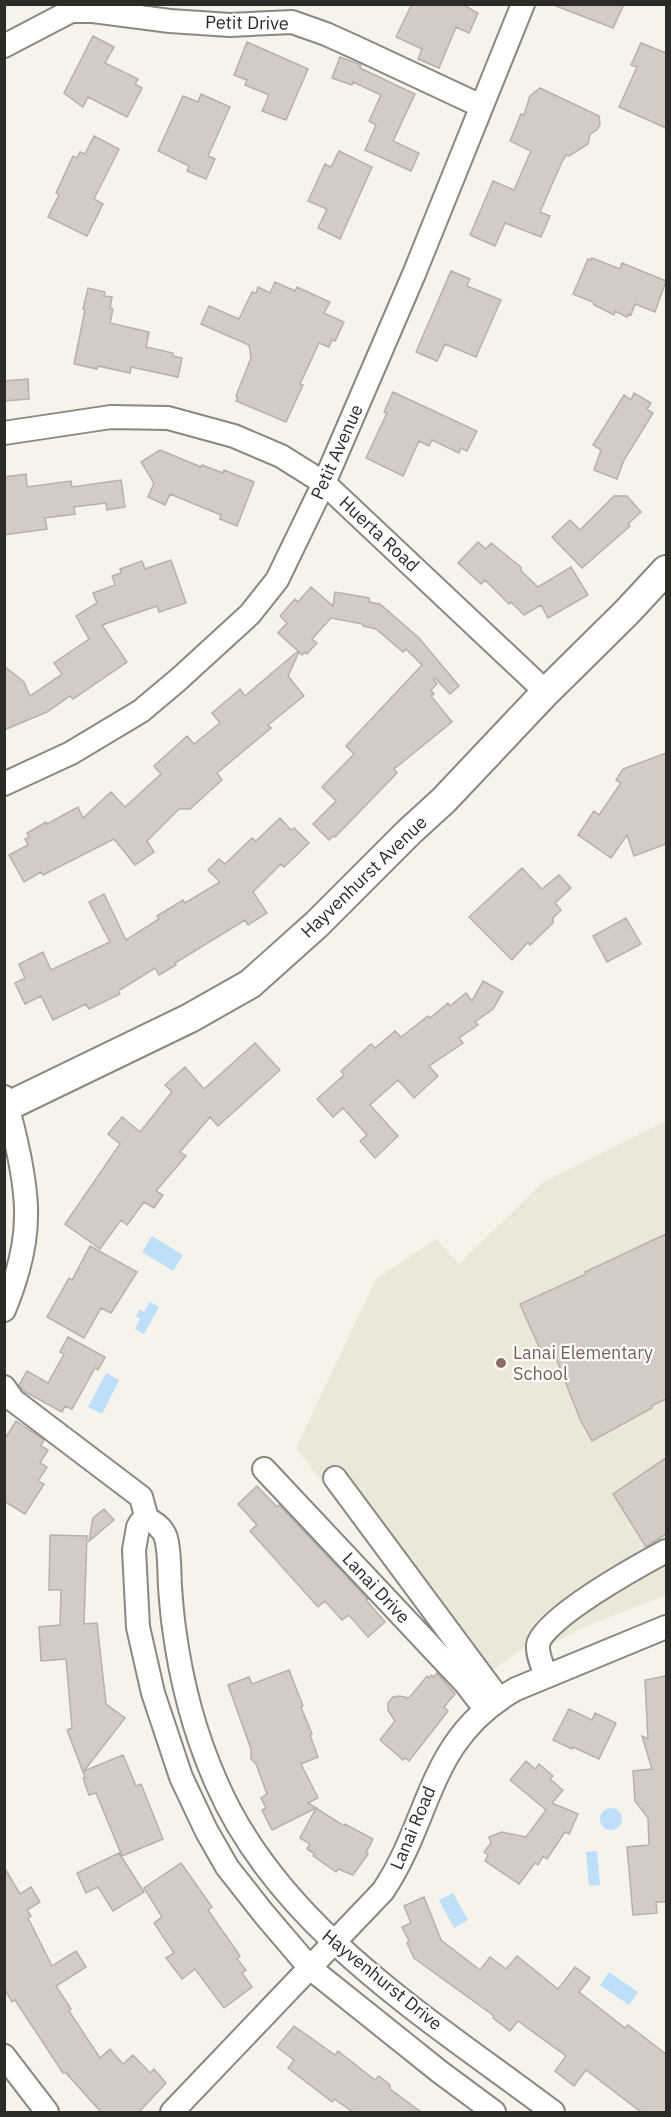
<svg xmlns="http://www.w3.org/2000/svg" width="671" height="2117" font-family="'IBM Plex Sans',sans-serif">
  <rect width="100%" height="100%" fill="#f5f3ea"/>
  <!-- built -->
  <path fill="#ece8d7" d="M666 1121V1595L577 1630 551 1645 526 1646 476 1683 296 1448 376 1279 436 1239 459 1264 543 1182Z"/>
  <!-- water -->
  <path fill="#bddff9" d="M152 1236 183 1255 173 1271 142 1252Z
    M150 1302 159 1307 144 1334 135 1329 140 1319 136 1316 140 1309 144 1312Z
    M106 1373 119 1380 102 1414 88 1407Z
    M600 1819a11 11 0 1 1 22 0a11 11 0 1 1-22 0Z
    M597 1851 600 1885 589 1886 586 1852Z
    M453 1893 468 1920 454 1928 439 1900Z
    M609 1972 638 1992 629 2005 600 1985Z"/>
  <!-- building -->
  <path fill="#d5cbc6" stroke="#b9afab" stroke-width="1.5" d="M412 4H462L478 13 469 33 456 27 439 68 418 59 422 49 396 37Z
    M556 4H624L613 28 556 6Z
    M93 36 114 47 105 63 138 79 135 84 142 88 127 117 88 97 83 107 64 93Z
    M247 42 308 69 286 120 262 111 269 95 245 85 247 80 234 75Z
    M641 43 666 53V128L619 107 637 67 631 65Z
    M340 57 361 65 360 68 415 94 393 141 419 153 411 171 365 150 376 125 369 121 381 95 353 82 352 85 332 78Z
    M540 88 599 116 600 124 597 130 590 134 588 144 569 156 566 155 561 164 540 212 550 216 541 237 505 223 495 246 470 235 493 181 514 190 531 151 510 141 521 114 524 115 530 96Z
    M201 94 230 107 208 156 215 159 206 179 187 171 189 166 158 151 183 96 198 102Z
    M94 136 119 149 94 199 103 204 87 236 48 217 59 195 56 193 73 156 77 158 80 152 85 154Z
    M339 151 372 167 340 239 318 228 327 209 308 201 325 164 331 167Z
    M592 258 620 269 622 263 666 281 655 312 635 304 631 315 629 314 627 317 615 311 614 315 594 305 593 302 573 294 588 259 591 260Z
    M451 271 470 279 467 286 501 300 476 357 445 344 437 361 416 352Z
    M275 282 295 291 297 287 330 302 324 313 344 322 335 341 332 340 329 347 319 343 300 384 303 385 286 422 236 401 238 398 236 396 251 358 249 345 201 324 209 306 239 319 252 292 256 293 258 287 270 293Z
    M88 288 105 292 104 296 112 297 110 308 113 309 110 323 149 332 146 347 173 353V356L182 358 178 377 131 367 130 373 98 366 97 369 74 364 85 310 83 309Z
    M28 379 29 399 4 401V381Z
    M393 392 477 431 467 451 461 448 459 453 432 440 429 446 419 441 403 476 366 458 387 413 384 412Z
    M634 393 651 403 647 409 653 413 624 460 617 479 594 470 601 450 593 445 624 395 631 400Z
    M160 450 201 467 202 465 223 473 224 470 254 482 237 526 220 519 221 515 170 494 165 505 148 497 154 483 141 462Z
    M26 474 27 487 71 481 72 487 121 480 125 507 107 510 106 503 74 507 75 514 45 518 47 529 4 535V477Z
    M614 496H627L641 512 628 524 630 526 582 568 552 537 570 520 580 530Z
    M478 542 486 549 491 543 521 567V571L538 587 571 567 588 595 548 618 541 605 524 615 511 602 509 604 485 580 481 584 458 563Z
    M171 560 186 603 159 612 157 606 102 625 127 662 73 699 70 696 47 712 4 730V666L24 682 30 696 62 674 54 663 89 639 76 616 97 603 93 593 115 585 112 576 121 573 120 569 142 561 145 569Z
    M311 587 333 606 335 592 369 598V602L380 604 419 638 459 686 450 694 435 678 433 679 437 684 431 690 434 694 431 696 452 722 394 769 397 773 335 837 333 836 329 840 313 824 336 801 322 787 354 754 346 746 422 665 406 649 403 652 376 629 363 626V624L331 618 312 639 317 643 307 654 305 652 302 655 299 652 288 676 304 696 268 725 271 728 217 773 222 780 190 809H179L147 841 154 852 135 865 114 839 43 875 41 872 24 882 9 855 28 845 25 839 29 837 27 833 46 822 47 824 78 807 83 818 111 792 125 807 161 774 154 766 187 736 194 744 220 723 212 713 240 689 245 696 298 651 278 633 287 623 280 616 295 599 298 602Z
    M666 753V844L634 856 627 835 611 858 578 835 594 811 599 815 621 783 616 780 623 769Z
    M280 818 291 830 294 828 309 843 284 867 281 864 253 892 267 913 248 925 245 920 175 963 176 965 159 975 155 968 118 991 120 994 89 1009 86 1004 53 1020 41 996 25 1004 15 983 25 978 19 964 43 952 51 970 110 942 89 902 104 894 126 940 159 919 157 916 162 913 183 900 185 903 220 882 208 870 219 859 225 864 252 838 256 841Z
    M522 868 542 889 559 875 571 888 555 903 561 910 553 918V923L530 945 528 942 512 960 469 917Z
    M626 918 641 944 607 962 593 936Z
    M483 981 503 992 493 1009 475 1022 478 1025 459 1038 463 1043 429 1066 438 1076 414 1098 398 1080 370 1105 398 1136 375 1158 360 1141 367 1135 343 1108 333 1117 317 1099 344 1075 341 1071 371 1044 375 1048 395 1031 401 1037 428 1016 430 1018 448 1003 450 1006 466 993 472 1001Z
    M255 1043 280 1070 218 1126 210 1117 180 1152 186 1156 156 1191 163 1195 154 1208 144 1202 127 1225 121 1220 100 1249 65 1224 120 1144 108 1134 122 1117 140 1132 172 1092 165 1085 185 1067 204 1089Z
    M666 1234V1399L651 1406 652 1408 592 1441 580 1419 554 1353 544 1358 520 1304 586 1274 585 1272Z
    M90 1246 137 1272 111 1313 101 1308 84 1338 47 1317 69 1278 72 1280Z
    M68 1337 105 1357 98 1370 95 1368 72 1409 65 1406 62 1412 25 1392 19 1385 27 1371 48 1383 64 1354 60 1352Z
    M16 1421 44 1440 41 1446 48 1450 40 1463 47 1467 38 1481 44 1484 25 1514 4 1501V1440Z
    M666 1458V1534L646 1547 613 1494Z
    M257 1486 277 1507 279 1505 368 1599 366 1600 385 1622 368 1637 349 1615 342 1620 325 1601 318 1607 250 1531 257 1525 238 1504Z
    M104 1509 114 1520 89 1541 93 1518Z
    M50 1535 87 1536 84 1624 97 1623 106 1704 125 1718 84 1771 123 1755 136 1786 141 1784 163 1839 122 1856 96 1793 89 1795 83 1778 85 1777 67 1730 72 1728 66 1659 41 1661 39 1627 60 1625 61 1590H49Z
    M289 1670 303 1706 301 1707 312 1734 310 1735 318 1757 301 1764 318 1798 308 1803 344 1826 345 1824 373 1839 366 1853 368 1854 353 1875 338 1869 336 1872 313 1856 315 1854 307 1849 310 1844 300 1838 316 1808 272 1830 262 1810 266 1808 261 1798 267 1794 256 1764 251 1759V1749L228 1685 249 1677 252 1684Z
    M437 1673 455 1694 444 1707 448 1711 409 1761 405 1758 403 1760 380 1740 395 1721 388 1710V1703L393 1697 400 1696 409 1698 427 1676 429 1678 431 1675 434 1677Z
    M666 1676V1902H656L657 1913 633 1915 627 1847 649 1845 648 1818 635 1801 633 1771 652 1769 642 1736 648 1739 645 1680Z
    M569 1709 592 1720 595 1713 616 1723 599 1759 573 1747 572 1749 553 1740Z
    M526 1761 535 1769 539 1764 553 1776 550 1779 563 1790 552 1803 578 1814 569 1834 565 1832 547 1859 543 1856 538 1865 535 1863 519 1884 485 1861 488 1855 484 1852 491 1843 489 1837 502 1832 526 1837 546 1810 510 1780Z
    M119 1853 144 1892 113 1911 98 1887 86 1893 77 1873Z
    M181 1863 212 1907 208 1910 240 1956 237 1959 246 1970 242 1973 252 1987 224 2008 195 1969 182 1979 166 1958 174 1953 154 1923 162 1917 144 1888Z
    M4 1867 20 1894 31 1887 40 1902 27 1910 31 1916 28 1918 52 1966 76 1951 86 1967 56 1986 71 2009 69 2011 100 2058 110 2049 123 2064 133 2055 150 2073 154 2069 166 2083 139 2112H101L65 2072 63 2073 15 2000 12 2002 4 1988Z
    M424 1897 441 1940 480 1970 490 1957 506 1969 517 1956 558 1989 575 1967 590 1978 579 1992 625 2028 628 2025 666 2054V2112H641L586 2070 574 2086 555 2071 566 2056 518 2021 510 2031 493 2018 494 2016 414 1958 407 1943 409 1941 402 1927 411 1923 404 1906Z
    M294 2026 335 2055 338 2051 375 2080 379 2076 390 2085V2089L421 2112H353L334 2099 332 2102 288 2068 294 2060 277 2047Z"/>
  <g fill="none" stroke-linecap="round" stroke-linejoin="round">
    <!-- minor casing -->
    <g stroke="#8a8880" stroke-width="26">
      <path id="minor" d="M4 46 71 11H93L170 21 230 25 292 22 326 34 357 48 481 106
        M4 433 111 417 168 418 234 436 281 456 324 483 546 692
        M4 784 71 753 141 711 179 679 250 614 277 580 324 483 414 274 523 4
        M4 1097C14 1127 27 1184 26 1216 26 1247 16 1281 4 1310
        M4 1387 13 1400 141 1497 147 1519
        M264 1469 466 1684 486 1710
        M335 1478 499 1699
        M147 1519C156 1523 163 1528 166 1538 170 1553 169 1571 170 1587 171 1600 172 1614 174 1628 181 1681 195 1735 217 1784 280 1929 431 2020 553 2112
        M147 1519 141 1522 138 1527 134 1550 138 1627 153 1693 181 1777 206 1830 227 1867 264 1914 310 1968 440 2072 494 2112
        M546 1676C543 1667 537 1655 538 1645 541 1619 642 1564 666 1551
        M4 2056 47 2112
        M172 2112 383 1891C433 1816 427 1739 516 1689L666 1627"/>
    </g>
    <!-- major casing -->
    <g stroke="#8a8880" stroke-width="32">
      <path id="major" d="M4 1108 190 1018 250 984 317 924 409 832 444 800 546 692 627 612 666 570"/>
    </g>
    <!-- minor -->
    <use href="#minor" stroke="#fff" stroke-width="22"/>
    <!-- major -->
    <use href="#major" stroke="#fff" stroke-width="28"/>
  </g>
  <!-- markers -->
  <circle fill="#8d6e63" stroke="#fff" stroke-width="2" cx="501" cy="1363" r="6"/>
  <g text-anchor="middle" stroke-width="4.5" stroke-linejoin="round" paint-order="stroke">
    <!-- street labels -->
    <g font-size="18" fill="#2c2b28" stroke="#fff">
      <text transform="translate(247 23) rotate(1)" y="6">Petit Drive</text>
      <text transform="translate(337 452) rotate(-66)" y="6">Petit Avenue</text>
      <text transform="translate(379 534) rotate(43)" y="6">Huerta Road</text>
      <text transform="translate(364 877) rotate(-44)" y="6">Hayvenhurst Avenue</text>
      <text transform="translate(376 1588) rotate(47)" y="6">Lanai Drive</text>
      <text transform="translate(413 1828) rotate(-67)" y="6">Lanai Road</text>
      <text transform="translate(382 1980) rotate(39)" y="6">Hayvenhurst Drive</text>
    </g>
    <!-- education labels -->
    <g font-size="18" fill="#785e54" stroke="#fff" text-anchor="start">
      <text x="513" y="1359">Lanai Elementary<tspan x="513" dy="21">School</tspan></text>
    </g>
  </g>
  <!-- border -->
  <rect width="671" height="2117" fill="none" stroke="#2c2b28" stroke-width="12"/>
</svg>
